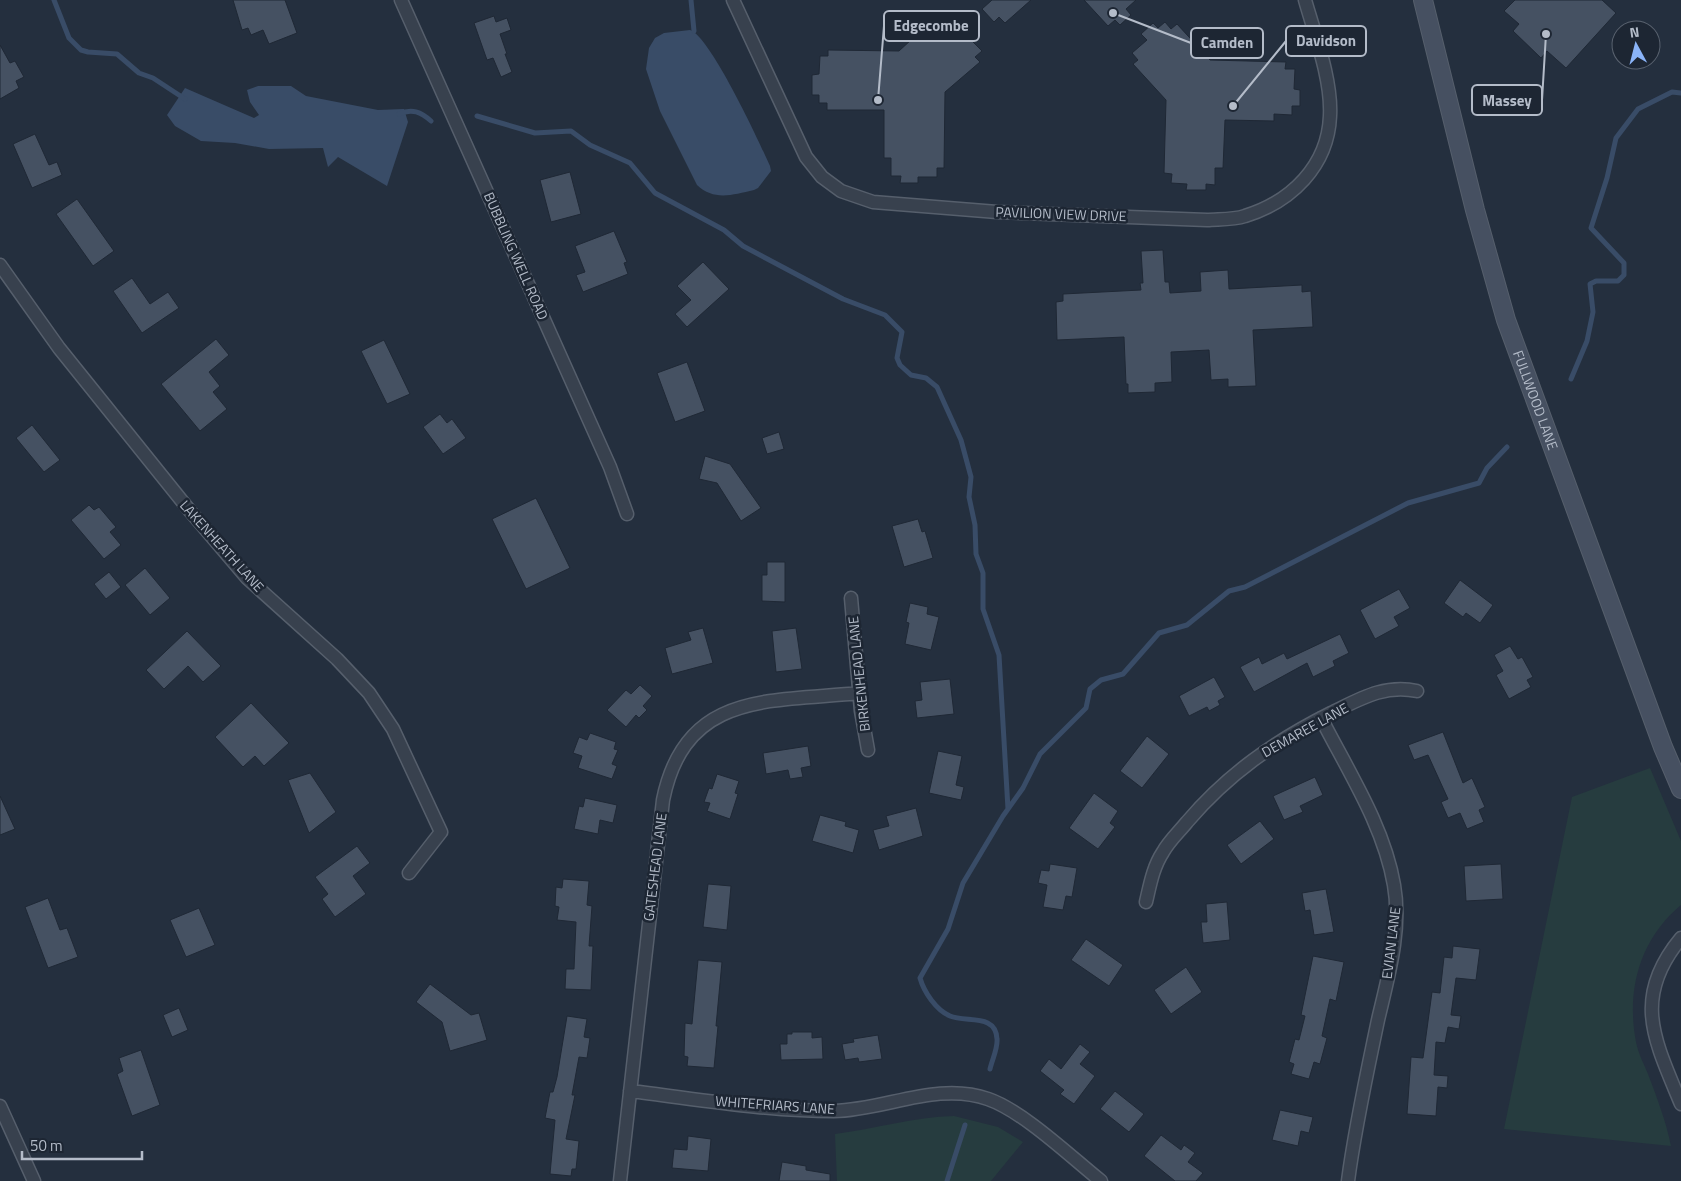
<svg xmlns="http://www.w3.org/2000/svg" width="1681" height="1181" font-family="'Titillium Web',sans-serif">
  <rect width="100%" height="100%" fill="#242f3e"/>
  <!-- green -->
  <path fill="#263c3f" d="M1650 768 1681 841V905C1640 939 1626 990 1636 1042 1638 1053 1644 1064 1648 1074 1657 1098 1666 1121 1671 1146L1504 1129 1572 797Z
    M954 1116 998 1127 1023 1142 991 1181H837L835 1134C875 1129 914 1117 954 1116Z"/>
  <!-- water -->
  <path fill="#394c67" d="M690 30C710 36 760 143 770 166L771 171 758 188 754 190C732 195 714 201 697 185L660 111 646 69 649 48 655 38 664 33Z
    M258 86H291L306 96 378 110 404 109 408 122 387 186 338 157 328 167 323 148 269 149 235 143 201 141 175 126 167 115 185 88 254 118 259 115 250 102 247 90Z"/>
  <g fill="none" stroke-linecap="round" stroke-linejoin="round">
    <!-- stream -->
    <path stroke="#394c67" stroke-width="5" d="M54 0 69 38 81 50 88 52 117 54 139 73 153 78 185 99
      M691 0 694 31
      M399 114C412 108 421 112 431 121
      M477 116 535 133 571 131 590 145 630 163 655 193 724 230 743 246 843 299 885 315 902 332 897 358 900 365 911 375 926 378 937 387 961 440 971 477 969 497 975 525 976 554 983 573V609L999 655 1008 809
      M1571 379 1587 341 1593 312 1590 284 1596 281H1618L1624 275V263L1591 228 1607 178 1616 138 1638 109 1672 92 1681 93
      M990 1069C992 1060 998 1048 997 1039 996 1013 966 1023 950 1016 936 1010 924 992 920 978L948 929 963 883 1003 816 1023 788 1040 754 1086 708 1090 689 1101 680 1123 674 1159 633 1187 625 1229 591 1245 587 1408 503 1479 483 1487 468 1507 447
      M947 1181 965 1125"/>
  </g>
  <!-- building -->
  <path fill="#455162" stroke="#1f2835" d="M233 0H285L297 33 269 44 263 30 251 35 248 28 242 30Z
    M992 0H1031L1005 23 999 17 994 22 982 9Z
    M1084 0H1136L1126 9 1131 15 1120 25 1115 20 1108 26Z
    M1515 0H1602L1616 13 1566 68 1547 51 1541 58 1513 31 1519 24 1504 11Z
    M947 15 953 22 959 16 971 29 965 34 982 51 975 57 980 62 945 92 944 168H937V177H918V183H900L901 176H891V158H884V110H827V103H819V95H812V75L819 74 820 56H828V50L899 51 936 17 941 21Z
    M494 16 496 22 507 18 511 30 500 34 507 54H505L512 72 501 77 493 58 487 60 474 23Z
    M1165 22 1171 29 1177 24 1210 60 1286 62 1285 69H1295L1294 89 1300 90V106H1292V115L1274 114V121L1225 120 1223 168H1215V185L1206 184V190H1186L1187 184 1171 183 1172 174 1164 173 1166 100 1133 64 1138 60 1132 53 1147 40 1141 34 1153 23 1158 28Z
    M0 45 10 63 15 61 24 77 16 81 19 88 0 99Z
    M35 134 49 165 57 162 62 175 32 188 13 144Z
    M570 172 581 214 551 222 540 180Z
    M77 199 114 251 93 266 56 214Z
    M614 231 627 262 624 263 628 274 583 292 576 275 585 272 575 246Z
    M1163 250 1165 282H1169L1170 293 1201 291 1200 272 1228 270 1229 289 1302 285V292L1311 291 1313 327 1253 330 1256 386 1228 387V379L1211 380 1209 350 1171 352 1172 382 1155 383V392L1128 393V384H1126L1124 337 1057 340 1056 302 1063 301V294L1141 290 1140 283H1143L1141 251Z
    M703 262 729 289 687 327 675 314 691 300 677 286Z
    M132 278 150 304 168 292 179 308 142 333 113 291Z
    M216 339 229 355 209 372 220 386 213 392 227 409 200 431 161 384Z
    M384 340 410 394 387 404 361 351Z
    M687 362 705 411 675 422 657 373Z
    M440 414 447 423 452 419 466 438 443 454 423 427Z
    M32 425 60 460 44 472 16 438Z
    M779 432 784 449 767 454 762 438Z
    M705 456 730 464 761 508 741 521 717 483 699 479Z
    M536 498 570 568 526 589 492 519Z
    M89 505 94 510 99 507 116 527 110 532 121 545 104 559 71 520Z
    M918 519 922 532 925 531 933 558 904 567 892 526Z
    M767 562H785V602L762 601V575H767Z
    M145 568 170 598 150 615 125 585Z
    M109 572 121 587 106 599 94 584Z
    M1460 580 1493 605 1480 623 1466 613 1463 617 1444 603Z
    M1399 589 1410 608 1394 617 1399 626 1375 639 1360 610Z
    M910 603 928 607 927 614 939 617 931 650 905 644 909 623 906 622Z
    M703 628 713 663 672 674 665 648 691 640 688 632Z
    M796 628 802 669 776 672 772 631Z
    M187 631 221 666 203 682 188 666 164 689 146 670Z
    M1340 634 1349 653 1333 661 1335 666 1313 677 1307 663 1254 692 1240 667 1259 657 1262 664 1284 653 1287 659Z
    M1510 646 1518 659 1522 657 1533 677 1527 680 1531 687 1509 699 1496 675 1503 671 1494 655Z
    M1214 677 1225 697 1218 701 1220 705 1209 711 1207 707 1189 716 1179 696Z
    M950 679 954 714 917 718 915 701 922 700 920 682Z
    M640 685 652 696 643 706 647 710 639 718 636 715 626 727 607 710 626 690 631 694Z
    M251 703 289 743 264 766 255 756 243 767 215 737Z
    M1443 732 1463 783 1472 778 1485 807 1479 810 1484 822 1467 829 1460 813 1448 818 1441 802 1448 799 1428 755 1414 760 1408 745Z
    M590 733 616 742 614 749 618 750 612 764 617 766 612 779 578 768 582 756 573 753 579 737 587 740Z
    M1147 736 1169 754 1142 788 1120 771Z
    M808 746 811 766 801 768 803 777 790 779 788 770 766 774 763 753Z
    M938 751 962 756 956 785 964 787 961 800 929 793Z
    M310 773 336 812 309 833 288 780Z
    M717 774 739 781 735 793 738 794 730 819 707 811 710 803 704 802 709 788 712 789Z
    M1315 777 1323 795 1300 806 1303 812 1284 820 1273 796Z
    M1094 793 1118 811 1110 823 1115 827 1098 849 1069 828Z
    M0 796 15 829 0 835Z
    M585 798 617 805 613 823 600 820 598 834 574 829 579 806 583 807Z
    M916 808 923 836 879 850 873 830 889 826 886 816Z
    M820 815 846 822 845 826 859 830 853 853 812 841Z
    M1260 821 1274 839 1241 864 1227 845Z
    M357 846 370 863 353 876 366 894 335 917 322 899 328 894 315 877Z
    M1050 864 1077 868 1072 897 1066 896 1063 910 1043 907 1047 885 1038 883 1041 870 1049 871Z
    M1501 864 1503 899 1466 901 1464 866Z
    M563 879 589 881 587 905 592 906 589 946H593L591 990 565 989 566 969H574L576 922 557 920 559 907 555 906 556 887 562 888Z
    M708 884 731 886 727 930 703 927Z
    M1326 889 1334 932 1314 935 1310 910 1305 911 1302 893Z
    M48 898 60 930 67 928 78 957 48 968 25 907Z
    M1227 902 1230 940 1203 943 1201 922H1207L1206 904Z
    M199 908 215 945 186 957 170 920Z
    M1086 939 1123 965 1109 986 1071 960Z
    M1453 946 1480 949 1476 980 1456 978 1451 1015 1461 1016 1459 1029 1448 1027 1445 1043 1436 1042 1434 1075 1448 1076 1447 1088 1438 1087 1436 1116 1407 1114 1411 1057 1423 1058 1432 992 1440 993 1444 957 1452 958Z
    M1313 956 1344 962 1336 1001 1330 999 1322 1036 1327 1038 1320 1064 1314 1062 1309 1079 1291 1074 1294 1064 1289 1062 1295 1039 1299 1040 1305 1016 1301 1015Z
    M698 960 722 962 716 1026H718L714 1068 687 1066 688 1057 684 1056 685 1023 692 1024Z
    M1186 967 1202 992 1171 1014 1154 990Z
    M430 984 471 1015 479 1013 487 1040 450 1051 442 1022 416 1002Z
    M179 1008 188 1030 172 1037 163 1015Z
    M567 1016 587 1019 584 1037 590 1038 587 1058 579 1057 572 1095H575L566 1139 579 1141 576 1169H572L571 1176 550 1174 555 1120 545 1118 550 1092H553L557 1077Z
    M792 1032H812V1038L822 1037 823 1059 781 1060 780 1044H787V1034H792Z
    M878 1035 882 1059 859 1062 858 1058 845 1060 842 1044 854 1042 853 1039Z
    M1080 1044 1090 1052 1080 1064 1095 1076 1074 1104 1060 1094 1064 1090 1040 1071 1049 1059 1061 1069Z
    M141 1050 160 1105 132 1116 117 1074 123 1071 119 1058Z
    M1115 1091 1144 1114 1129 1132 1100 1109Z
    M1280 1110 1313 1117 1309 1133 1301 1131 1298 1146 1272 1140Z
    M1161 1135 1181 1150 1184 1145 1195 1153 1188 1162 1203 1173 1196 1181H1175L1144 1156Z
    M688 1136 711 1139 708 1171 672 1168 674 1149 687 1150Z
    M782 1162 806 1166V1170L830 1174V1181H779Z"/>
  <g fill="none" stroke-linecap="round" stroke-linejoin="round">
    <!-- street casing -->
    <g stroke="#565f6c" stroke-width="15">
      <path id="street" d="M401 0 610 467 627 514
        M733 0 806 157 822 177 841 191 873 202 997 212 1207 220C1219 219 1233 220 1245 216 1291 202 1328 166 1330 116 1332 80 1315 35 1305 0
        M0 265 59 348 190 511 247 578 337 659 369 693 393 729 441 832 409 873
        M851 598 861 711 868 750
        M1321 718C1348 771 1384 826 1394 885 1402 930 1388 977 1378 1020 1367 1073 1355 1127 1348 1181
        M1146 902C1150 885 1153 867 1163 852 1169 841 1179 832 1187 822 1228 774 1275 741 1331 713 1360 699 1384 684 1417 691
        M1681 938C1631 998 1655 1041 1681 1104
        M630 1091C697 1099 766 1111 834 1111 885 1110 938 1081 988 1099 1023 1111 1071 1157 1101 1181
        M0 1106 34 1181
        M620 1181 663 800C685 691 770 702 860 693"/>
    </g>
    <!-- secondary casing -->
    <g stroke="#565f6c" stroke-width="20">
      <g id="secondary">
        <path id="s1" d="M1423 0 1475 210 1506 320 1663 747 1681 789"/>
      </g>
    </g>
    <!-- street -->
    <use href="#street" stroke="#38414e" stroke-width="12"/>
    <!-- secondary -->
    <use href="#secondary" stroke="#465061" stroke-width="18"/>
  </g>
  <g text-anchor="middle" stroke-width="5" stroke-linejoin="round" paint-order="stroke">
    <!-- street labels -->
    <g font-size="14" fill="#b4bcc9" stroke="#1d2633">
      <text transform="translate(1061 214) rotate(2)" y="5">PAVILION VIEW DRIVE</text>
      <text transform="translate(516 256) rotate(66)" y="5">BUBBLING WELL ROAD</text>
      <text dy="5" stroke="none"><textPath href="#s1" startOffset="416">FULLWOOD LANE</textPath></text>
      <text transform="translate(222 546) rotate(48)" y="5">LAKENHEATH LANE</text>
      <text transform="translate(859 674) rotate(-96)" y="5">BIRKENHEAD LANE</text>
      <text transform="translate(1305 730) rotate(-29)" y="5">DEMAREE LANE</text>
      <text transform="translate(655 867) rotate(-83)" y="5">GATESHEAD LANE</text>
      <text transform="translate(1391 943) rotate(-83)" y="5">EVIAN LANE</text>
      <text transform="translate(775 1105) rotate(4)" y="5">WHITEFRIARS LANE</text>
    </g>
  </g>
  <!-- callouts -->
  <path fill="none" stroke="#b4bcc9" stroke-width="2" d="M878 100L884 26M1233 106L1286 41M1113 13L1191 43M1546 34L1542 100"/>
  <g fill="#b4bcc9" stroke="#1d2633" stroke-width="2">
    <circle cx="878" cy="100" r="5"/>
    <circle cx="1233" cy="106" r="5"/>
    <circle cx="1113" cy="13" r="5"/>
    <circle cx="1546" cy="34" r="5"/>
  </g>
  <g fill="#1d2633" stroke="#b4bcc9" stroke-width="2">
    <rect x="884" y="11" width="95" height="30" rx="5"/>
    <rect x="1286" y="26" width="80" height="30" rx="5"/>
    <rect x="1191" y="28" width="72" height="30" rx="5"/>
    <rect x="1472" y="85" width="70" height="30" rx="5"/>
  </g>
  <g font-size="15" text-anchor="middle" font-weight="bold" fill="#b4bcc9">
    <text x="931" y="31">Edgecombe</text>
    <text x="1326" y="46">Davidson</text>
    <text x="1227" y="48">Camden</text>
    <text x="1507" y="106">Massey</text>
  </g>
  <!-- north arrow -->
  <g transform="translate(1636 45) rotate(353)"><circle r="24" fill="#1d2633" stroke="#59626f"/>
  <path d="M0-4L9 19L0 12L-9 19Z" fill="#8ab4f8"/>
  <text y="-8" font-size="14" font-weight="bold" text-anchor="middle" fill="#b4bcc9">N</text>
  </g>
  <!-- scale -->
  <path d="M22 1151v8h120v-8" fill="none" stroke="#b4bcc9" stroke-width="2.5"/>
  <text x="30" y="1151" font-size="15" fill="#b4bcc9" stroke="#1d2633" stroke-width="4" paint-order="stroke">50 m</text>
</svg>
